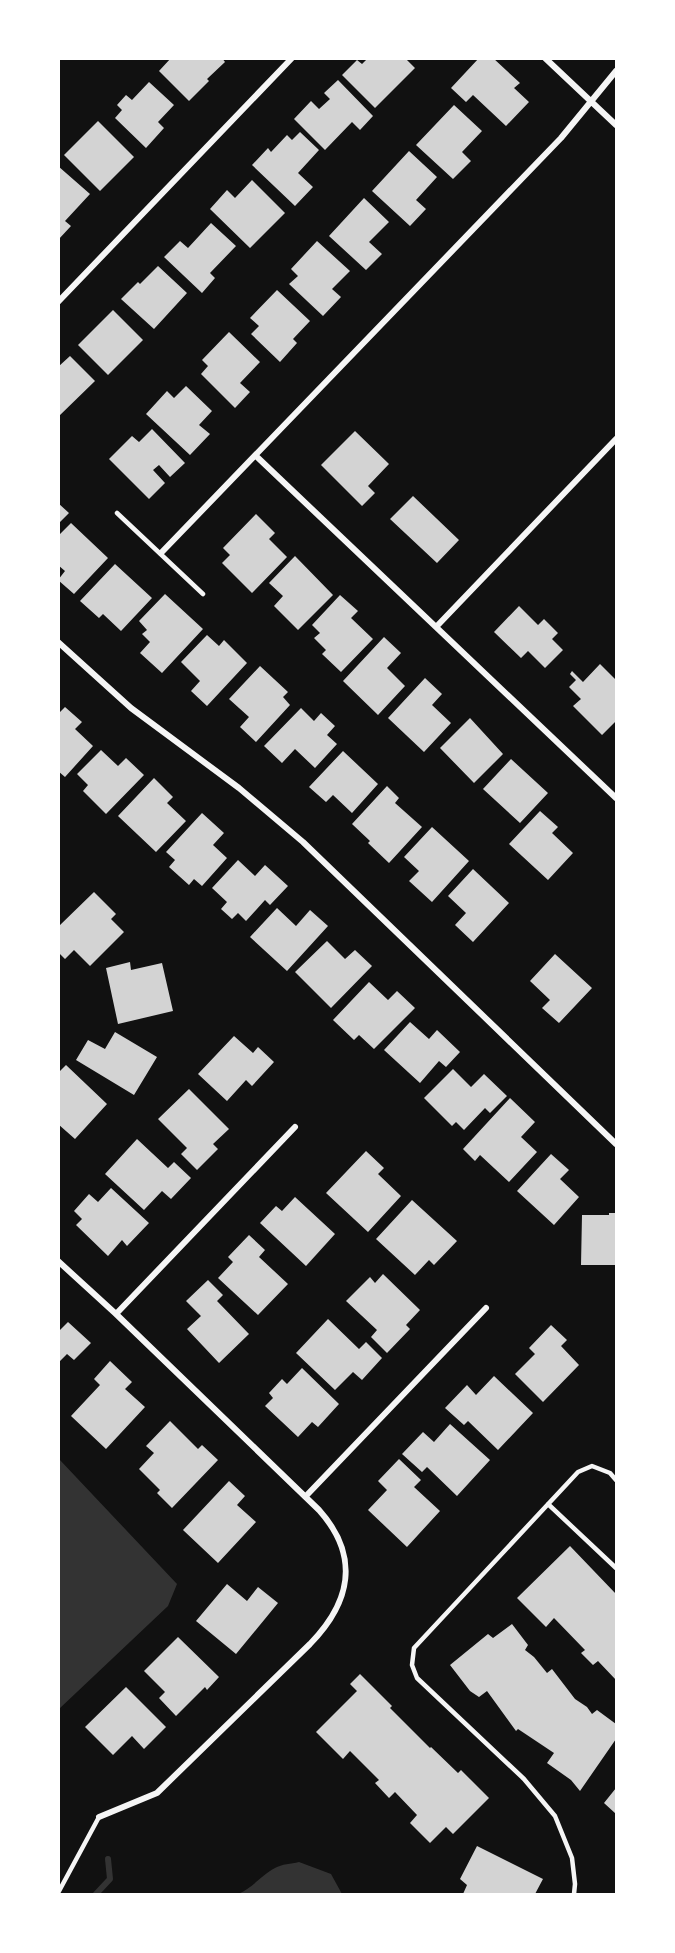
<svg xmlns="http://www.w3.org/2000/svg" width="675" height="1953" font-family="Commissioner,sans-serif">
  <rect width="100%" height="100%" fill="#111"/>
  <!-- water -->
  <path fill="#333" d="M59 1459 177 1584 168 1606 59 1709Z
    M299 1862 331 1874 342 1894H238C254 1887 260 1876 275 1868 282 1864 291 1864 299 1862Z"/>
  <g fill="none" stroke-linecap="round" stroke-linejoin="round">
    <!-- stream -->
    <path stroke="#333" stroke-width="6" d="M96 1894 110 1879 108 1859"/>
  </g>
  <!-- building -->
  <path fill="#d3d3d3" d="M171 58H222L225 62 207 79 209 81 189 101 159 71Z
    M368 58H405L415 68 375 108 342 75 357 60 362 64Z
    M479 58H493L520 83 514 88 529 102 506 126 473 95 466 102 451 88Z
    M338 80 373 116 360 130 352 122 325 150 294 119 311 101 319 109 330 99 324 93Z
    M149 82 174 105 158 122 164 128 146 148 115 118 122 110 117 105 126 95 132 100Z
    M454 105 482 131 462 152 471 161 453 179 416 145Z
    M98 121 134 157 100 191 64 155Z
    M300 132 319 150 298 173 313 187 295 206 252 165 268 148 271 152 287 135 292 140Z
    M409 151 437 177 416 200 426 209 410 226 372 191Z
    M58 166 90 194 65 221 71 226 58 240Z
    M252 180 285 213 250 248 210 209 227 190 235 198Z
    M364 198 389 222 369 242 382 254 366 270 329 236Z
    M211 223 236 246 210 273 215 278 202 293 164 257 180 241 188 248Z
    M317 241 350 271 332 289 341 297 323 316 289 284 298 276 291 269Z
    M158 266 187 293 154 329 121 299 138 282 140 284Z
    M277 290 310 321 293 339 297 343 280 362 251 334 259 326 250 318Z
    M113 310 143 340 108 375 78 345Z
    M229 332 260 362 240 383 250 392 235 408 201 374 208 366 202 360Z
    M70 356 95 381 58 417V367Z
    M186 386 212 411 199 425 210 434 190 455 146 414 167 391 174 398Z
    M152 429 185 463 170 477 159 465 153 470 165 483 149 499 109 459 132 436 139 442Z
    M355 431 389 464 368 486 375 493 362 506 321 465Z
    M413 496 459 540 437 563 390 519Z
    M58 503 69 513 58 524Z
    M256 514 275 533 269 539 287 557 252 593 222 563 230 555 223 548Z
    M71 523 108 558 74 594 58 580 65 571 58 565V536Z
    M295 556 333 595 298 630 274 606 283 596 269 583Z
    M115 564 152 598 121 631 103 614 99 618 80 601Z
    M165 594 203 629 162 673 140 653 150 642 142 634 147 630 139 621Z
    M340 595 358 611 351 618 373 639 341 672 322 654 326 650 314 638 320 633 312 625Z
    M519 606 538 625 544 619 558 633 552 639 563 650 545 668 528 651 521 658 494 632Z
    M207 635 219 646 224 640 247 663 207 706 191 691 200 681 181 662Z
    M384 637 401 653 387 668 405 686 378 715 343 681Z
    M600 664 616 680V721L602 735 573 706 581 699 569 687 576 680 570 674 572 671 583 682Z
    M260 666 288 692 283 697 290 705 256 742 240 727 249 717 229 699Z
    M425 678 442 694 432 705 451 723 424 752 388 718Z
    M65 707 82 722 75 729 93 746 65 777 58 771V714Z
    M301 708 314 721 321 713 335 726 327 735 337 744 315 768 295 749 282 763 264 746Z
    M470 718 503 754 474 783 440 748Z
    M101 750 118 766 126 758 144 775 106 814 83 791 88 785 77 774Z
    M343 751 378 784 352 813 333 795 326 802 309 787Z
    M511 759 548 793 520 823 483 789Z
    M154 778 173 797 167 803 186 821 156 852 118 816Z
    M387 786 399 798 395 803 422 827 389 863 368 843 370 841 352 824Z
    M540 811 558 827 552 833 573 853 548 880 509 844Z
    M202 813 224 833 213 845 227 858 202 886 194 879 189 885 169 867 175 860 166 852Z
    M432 827 469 861 432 902 409 881 419 871 404 857Z
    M238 860 255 876 265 865 288 886 270 905 265 900 246 921 238 913 232 919 221 909 227 902 212 888Z
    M473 869 509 903 473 942 455 925 466 913 448 896Z
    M94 892 116 914 111 919 124 932 90 966 74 950 65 959 58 952V927Z
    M277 908 296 926 310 910 328 926 287 971 250 937Z
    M327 941 345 959 355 950 372 966 331 1008 295 972Z
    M555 954 592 988 559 1023 542 1008 550 1000 530 981Z
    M130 962 131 970 162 963 173 1011 118 1024 106 968Z
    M369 982 388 1000 397 991 415 1008 374 1049 359 1035 354 1040 333 1020Z
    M410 1022 429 1039 437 1030 460 1052 446 1067 439 1061 420 1083 384 1050Z
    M115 1032 157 1057 134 1095 76 1060 88 1040 105 1049Z
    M234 1036 253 1053 258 1047 274 1062 252 1086 246 1080 227 1101 198 1074Z
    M66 1065 107 1104 75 1139 58 1124V1073Z
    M453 1069 471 1087 484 1074 507 1096 490 1113 485 1108 464 1130 456 1122 452 1126 424 1098Z
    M189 1089 229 1129 213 1144 218 1149 197 1170 181 1154 187 1148 158 1119Z
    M510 1098 535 1122 521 1137 537 1152 509 1182 480 1155 475 1161 463 1149Z
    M137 1139 168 1168 174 1162 191 1178 171 1199 162 1191 144 1210 105 1174Z
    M366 1151 384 1168 378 1174 401 1196 368 1232 326 1193Z
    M551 1154 569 1170 560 1179 579 1197 554 1225 517 1191Z
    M111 1188 149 1223 127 1246 122 1240 108 1256 76 1225 82 1219 74 1211 89 1194 98 1202Z
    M295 1197 335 1234 306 1266 260 1223 276 1206 282 1211Z
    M412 1200 457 1241 434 1265 429 1260 415 1275 376 1239Z
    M609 1213H616V1265H581L582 1215H609Z
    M249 1235 265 1250 259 1257 288 1284 258 1315 218 1278 233 1262 228 1257Z
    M383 1274 420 1310 406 1325 410 1329 387 1353 371 1337 377 1330 346 1301 370 1277 375 1283Z
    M208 1280 223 1295 217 1301 249 1334 219 1363 187 1329 201 1316 186 1301Z
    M328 1319 359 1349 366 1342 382 1358 362 1380 353 1372 335 1390 296 1353Z
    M68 1322 91 1343 74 1360 67 1354 58 1363V1328L60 1330Z
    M551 1325 567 1340 561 1346 579 1365 543 1402 515 1374 535 1354 529 1348Z
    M110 1361 132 1382 125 1389 145 1407 106 1449 71 1416 100 1385 94 1379Z
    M302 1368 339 1404 318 1427 312 1422 298 1437 265 1406 273 1398 269 1393 282 1379 287 1384Z
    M494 1376 533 1413 498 1450 468 1421 464 1425 445 1408 467 1385 476 1395Z
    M170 1421 198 1449 202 1445 218 1460 172 1508 157 1493 160 1490 139 1469 154 1453 146 1446Z
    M450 1424 490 1460 457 1496 427 1467 422 1472 402 1454 423 1432 434 1442Z
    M399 1459 421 1480 414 1487 440 1511 407 1547 368 1510 387 1490 378 1481Z
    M229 1481 245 1496 237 1505 256 1522 218 1563 183 1530Z
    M570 1546 616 1594V1680L598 1661 593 1665 581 1653 585 1650 554 1618 546 1627 517 1598Z
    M227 1584 247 1601 258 1587 278 1603 236 1654 196 1621Z
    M512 1624 528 1645 525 1650 534 1657 547 1673 552 1669 575 1699 587 1707 592 1714 597 1710 616 1724V1739L580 1791 571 1780 547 1763 554 1753 518 1729 516 1731 487 1691 479 1697 470 1691 450 1665 488 1634 493 1638Z
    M178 1637 219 1677 207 1690 205 1687 176 1716 159 1698 165 1692 144 1671Z
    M360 1674 392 1706 390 1708 430 1748 431 1747 458 1773 461 1770 489 1798 453 1834 446 1827 430 1843 410 1823 417 1815 395 1792 389 1798 375 1783 379 1780 350 1751 343 1759 316 1732 357 1691 350 1684Z
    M126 1687 166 1727 144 1749 132 1736 113 1755 85 1727Z
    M616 1788V1814L604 1803Z
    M477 1846 543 1879 535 1894H463L467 1885 460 1879Z"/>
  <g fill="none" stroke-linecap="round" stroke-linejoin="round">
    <!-- service -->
    <path stroke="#f5f5f5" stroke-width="4.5" d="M117 513 203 594
      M548 1504 616 1568
      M58 1893 99 1817
      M574 1894 575 1884 572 1858 555 1816 524 1779 417 1678 412 1665 414 1648 578 1472 592 1466 610 1473 616 1480"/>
    <!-- minor -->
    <path stroke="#f5f5f5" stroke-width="6" d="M545 58 616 125
      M58 302 292 58
      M256 456 616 798
      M161 553 561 138 616 71
      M437 626 616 439
      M58 642 131 708 239 788 303 842 616 1144
      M58 1261 116 1314 319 1510C360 1556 351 1602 310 1644L157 1793 99 1817
      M116 1314 295 1127
      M306 1496 486 1308"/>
  </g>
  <!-- border -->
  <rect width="675" height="1953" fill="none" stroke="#ffffff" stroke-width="120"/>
</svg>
